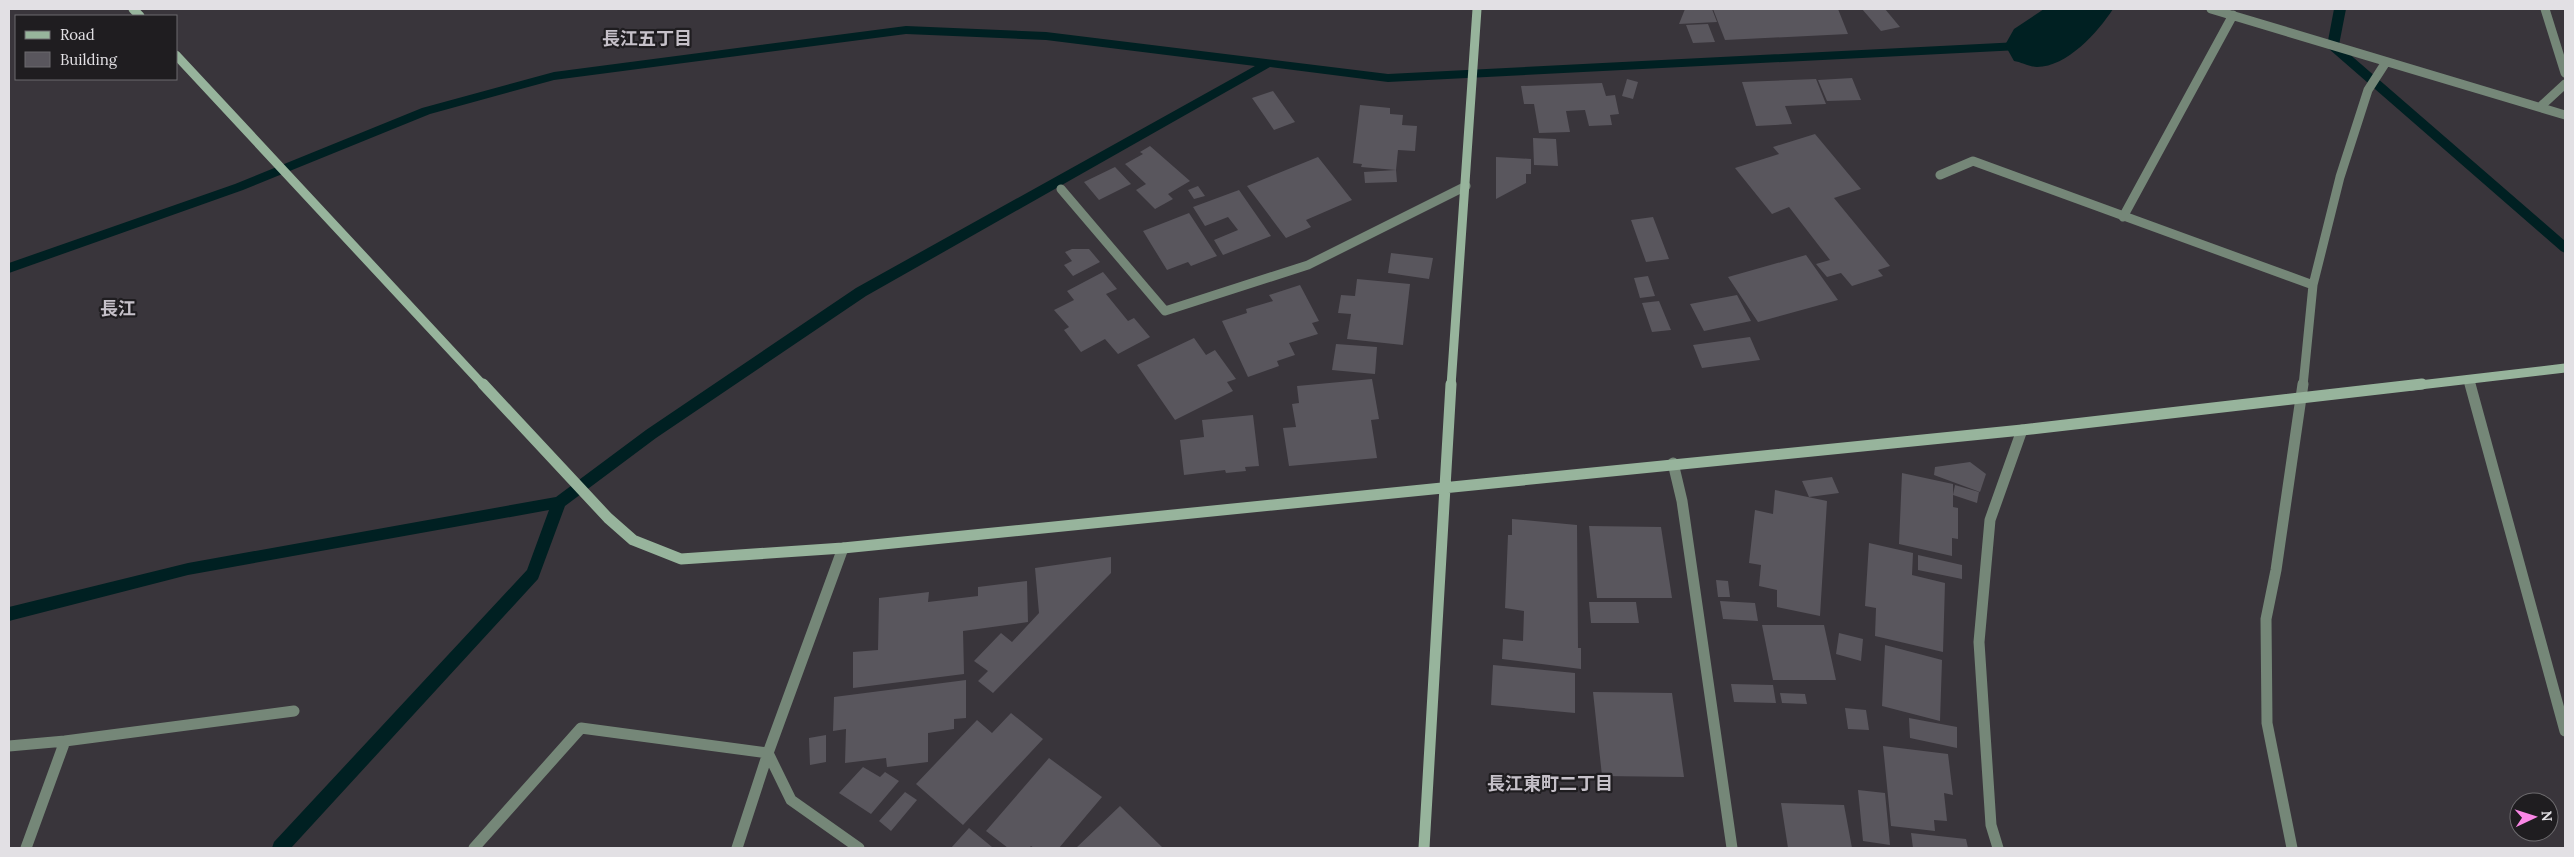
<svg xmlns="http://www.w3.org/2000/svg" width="2574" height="857" font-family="Lora,'Noto Sans JP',serif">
  <rect width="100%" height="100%" fill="#39353b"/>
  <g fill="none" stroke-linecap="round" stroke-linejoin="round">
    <!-- stream -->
    <path fill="#002022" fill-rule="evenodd" d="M2334 9H2346L2339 45 2565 241V253L2561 251 2329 49 2327 46Z
      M906 26 1046 32 1388 74 2037 41 2043 45 2037 49 1388 82 1270 67 866 296 656 438 565 506 538 579 291 848H272L274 842 527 570 549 510 188 575 9 621V607L188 563 556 497 646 430 856 288 1255 66 1046 40 906 34 554 80 430 114 243 190 9 273V263L235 184 422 108 554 72Z"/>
    <!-- river -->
    <path fill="#002022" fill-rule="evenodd" d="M2044 9H2113C2098 32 2067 67 2037 67 2030 67 2021 62 2014 61L2005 45 2014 29Z"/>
  </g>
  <!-- building -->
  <path fill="#59565d" d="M1685 9H1712L1717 22 1679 24Z
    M1713 9H1838L1848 34 1725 40Z
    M1862 9H1885L1900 27 1881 31Z
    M1708 24 1715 42 1693 43 1686 25Z
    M1852 78 1861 100 1827 101 1818 80Z
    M1627 79 1638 82 1633 99 1622 96Z
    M1816 79 1826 104 1785 106 1792 124 1756 126 1742 82Z
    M1602 83 1606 96 1615 95 1619 114 1610 115 1612 125 1589 126 1585 110 1566 111 1570 132 1539 133 1534 104H1524L1521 86Z
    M1273 91 1295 122 1274 130 1252 98Z
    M1360 105 1390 108V114L1403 115 1402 125 1417 126 1415 151 1398 150 1396 170 1361 167 1362 164 1353 163Z
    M1815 134 1861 189 1834 198 1890 266 1878 270 1883 276 1852 286 1841 273 1827 277 1816 264 1830 260 1789 207 1772 214 1735 168 1779 154 1773 147Z
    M1533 138 1556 139 1558 166 1534 165Z
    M1150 146 1190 181 1168 194 1173 199 1155 209 1136 190 1146 184 1125 164 1143 154 1140 152Z
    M1318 157 1352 200 1306 220 1311 227 1286 238 1247 186Z
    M1496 157 1531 159V174H1526V183L1496 199Z
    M1115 167 1131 184 1099 200 1084 182Z
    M1396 170 1397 182 1365 183 1364 172Z
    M1198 186 1205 196 1194 199 1188 190Z
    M1239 190 1271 236 1223 255 1214 240 1238 230 1228 217 1205 226 1193 207Z
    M1189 213 1217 256 1191 266 1188 262 1167 270 1143 231Z
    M1653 217 1669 259 1646 262 1631 220Z
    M1072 249H1089L1100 262 1073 276 1064 265 1072 261 1065 252Z
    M1391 253 1433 258 1429 279 1388 273Z
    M1806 255 1838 300 1758 322 1728 277Z
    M1103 272 1117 289 1106 294 1128 321 1134 318 1150 337 1118 354 1105 339 1081 352 1064 330 1069 327 1054 310 1074 300 1067 291Z
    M1648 276 1655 296 1640 298 1634 278Z
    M1357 279 1410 284 1403 345 1347 339 1351 314 1338 313 1341 295 1355 296Z
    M1300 285 1319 321 1312 323 1318 334 1289 343 1295 355 1277 361 1279 366 1248 377 1222 321 1247 313 1246 309 1273 301 1269 295Z
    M1737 295 1751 321 1704 331 1690 304Z
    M1659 301 1671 330 1652 332 1642 303Z
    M1750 337 1760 360 1702 368 1693 345Z
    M1194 338 1206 355 1215 350 1236 379 1227 382 1233 391 1175 420 1137 365Z
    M1336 344 1377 347 1375 374 1332 370Z
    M1372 379 1379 419 1371 420 1377 458 1289 466 1283 428 1296 427 1292 404 1299 403 1297 386Z
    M1253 415 1259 466 1245 467 1246 471 1226 473 1225 470 1184 475 1180 440 1204 437 1202 420Z
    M1970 462 1986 474 1980 492 1934 475 1935 467Z
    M1902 473 1953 484V507L1958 508V539L1952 538V556L1899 544Z
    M1832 477 1839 493 1809 497 1802 481Z
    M1955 485 1979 492 1977 503 1953 495Z
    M1775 490 1827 501 1820 616 1777 607V590L1759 586 1761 565 1749 563 1755 510 1773 514Z
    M1512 519 1577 525 1578 648H1581V669L1502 659 1503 639 1564 645 1523 641 1524 611 1505 608 1508 535H1512Z
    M1589 526 1661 527 1672 598H1597Z
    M1869 543 1913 553 1912 575 1945 583 1943 652 1875 636 1876 608 1865 606Z
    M1918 555 1962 565V579L1918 570Z
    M1111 557V573L993 693 978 681 988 671 974 661 1001 633 1012 642 1039 613 1035 568Z
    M1716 580 1728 581 1730 597H1718Z
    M1027 581 1028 622 963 631 964 674 853 688V652L878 650 879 598 929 592 928 602 978 596V587Z
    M1720 601 1755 603 1758 621 1723 619Z
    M1589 602H1636L1639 623H1591Z
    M1762 625H1824L1836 680H1773Z
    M1839 633 1863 639 1861 661 1836 654Z
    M1885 645 1942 660 1940 721 1882 706Z
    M1493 665 1575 673V713L1491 705Z
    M966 680V718L954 719V729L928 733V762L887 767 886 758 845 763 846 729 833 731 834 697Z
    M1731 684 1773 685 1776 703 1734 702Z
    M1593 692 1672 693 1684 777 1602 776Z
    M1780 693 1805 694 1807 704 1782 703Z
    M1845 708 1866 710 1869 730 1848 729Z
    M1011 713 1043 739 963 825 916 784 977 720 992 733Z
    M1909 718 1957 727V748L1910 738Z
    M826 735V762L810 765 809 738Z
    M1883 746 1948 754 1953 795 1944 793 1947 821 1934 820 1935 831 1891 826Z
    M1049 758 1102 797 1059 848H1034L1031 846 1029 848H1008L986 831Z
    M863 767 880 777 885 772 899 781 871 814 839 793Z
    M1858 790 1885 793 1890 845 1863 841Z
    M905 792 917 800 891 831 879 821Z
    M1781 803 1844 805 1852 848H1788Z
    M1120 806 1163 848H1076Z
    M969 828 992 847 951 848Z
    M1911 833 1966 839 1968 848H1913Z"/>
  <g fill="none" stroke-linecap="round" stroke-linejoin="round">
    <!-- street-far1 -->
    <path stroke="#758778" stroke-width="9" d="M2211 9 2565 115
      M2545 9 2565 73
      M2540 107 2565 84
      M1940 175 1973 161 2313 285
      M1061 189 1165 311 1308 265 1466 186
      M2123 217 2233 15
      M2469 380 2471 386
      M2303 386 2313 285 2340 177 2368 90 2386 62"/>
    <!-- street -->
    <path stroke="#758778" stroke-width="11" d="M2470 384 2565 731
      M1673 463 1682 501 1732 848
      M65 741 294 711
      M9 746 65 741 26 848
      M768 753 791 800 859 848
      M474 848 581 728 768 753
      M737 848 768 753 843 548
      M1998 848 1991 825 1979 642 1990 520 2022 430
      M2292 848 2267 723 2266 619 2276 570 2303 384"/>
    <!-- secondary-far1 -->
    <path stroke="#97b49c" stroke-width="9" d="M133 9 140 16
      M176 55 484 386
      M1451 386 1477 9
      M2411 386 2565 368"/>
    <!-- secondary -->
    <path stroke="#97b49c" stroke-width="11" d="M483 384 608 518 633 540 681 559 843 548 2022 430 2422 384
      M1424 848 1451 384"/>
  </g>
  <g text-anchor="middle" stroke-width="4.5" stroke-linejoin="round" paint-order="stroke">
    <!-- neighbourhood labels -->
    <g font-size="18" font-weight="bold" fill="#c6c1c9" stroke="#1f1d20">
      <text x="647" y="45">長江五丁目</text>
      <text x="118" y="315">長江</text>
      <text x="1550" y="790">長江東町二丁目</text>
    </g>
  </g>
  <!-- border -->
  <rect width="2574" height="857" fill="none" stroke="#e2e0e4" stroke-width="20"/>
  <!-- legend -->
  <rect x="15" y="15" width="162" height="65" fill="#1f1d20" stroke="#6d6b6e"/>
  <rect x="25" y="31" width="25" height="8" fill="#97b49c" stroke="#6d6b6e"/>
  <text x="60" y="40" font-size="15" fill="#e2e0e4">Road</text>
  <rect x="25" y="52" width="25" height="15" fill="#59565d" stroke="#6d6b6e"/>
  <text x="60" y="65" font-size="15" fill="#e2e0e4">Building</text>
  <!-- north arrow -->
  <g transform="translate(2534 817) rotate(86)"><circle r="24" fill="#1f1d20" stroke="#6d6b6e"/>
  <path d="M0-4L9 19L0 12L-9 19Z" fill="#fa87e6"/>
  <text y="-8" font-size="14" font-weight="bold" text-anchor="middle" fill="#e2e0e4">N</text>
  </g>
</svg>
